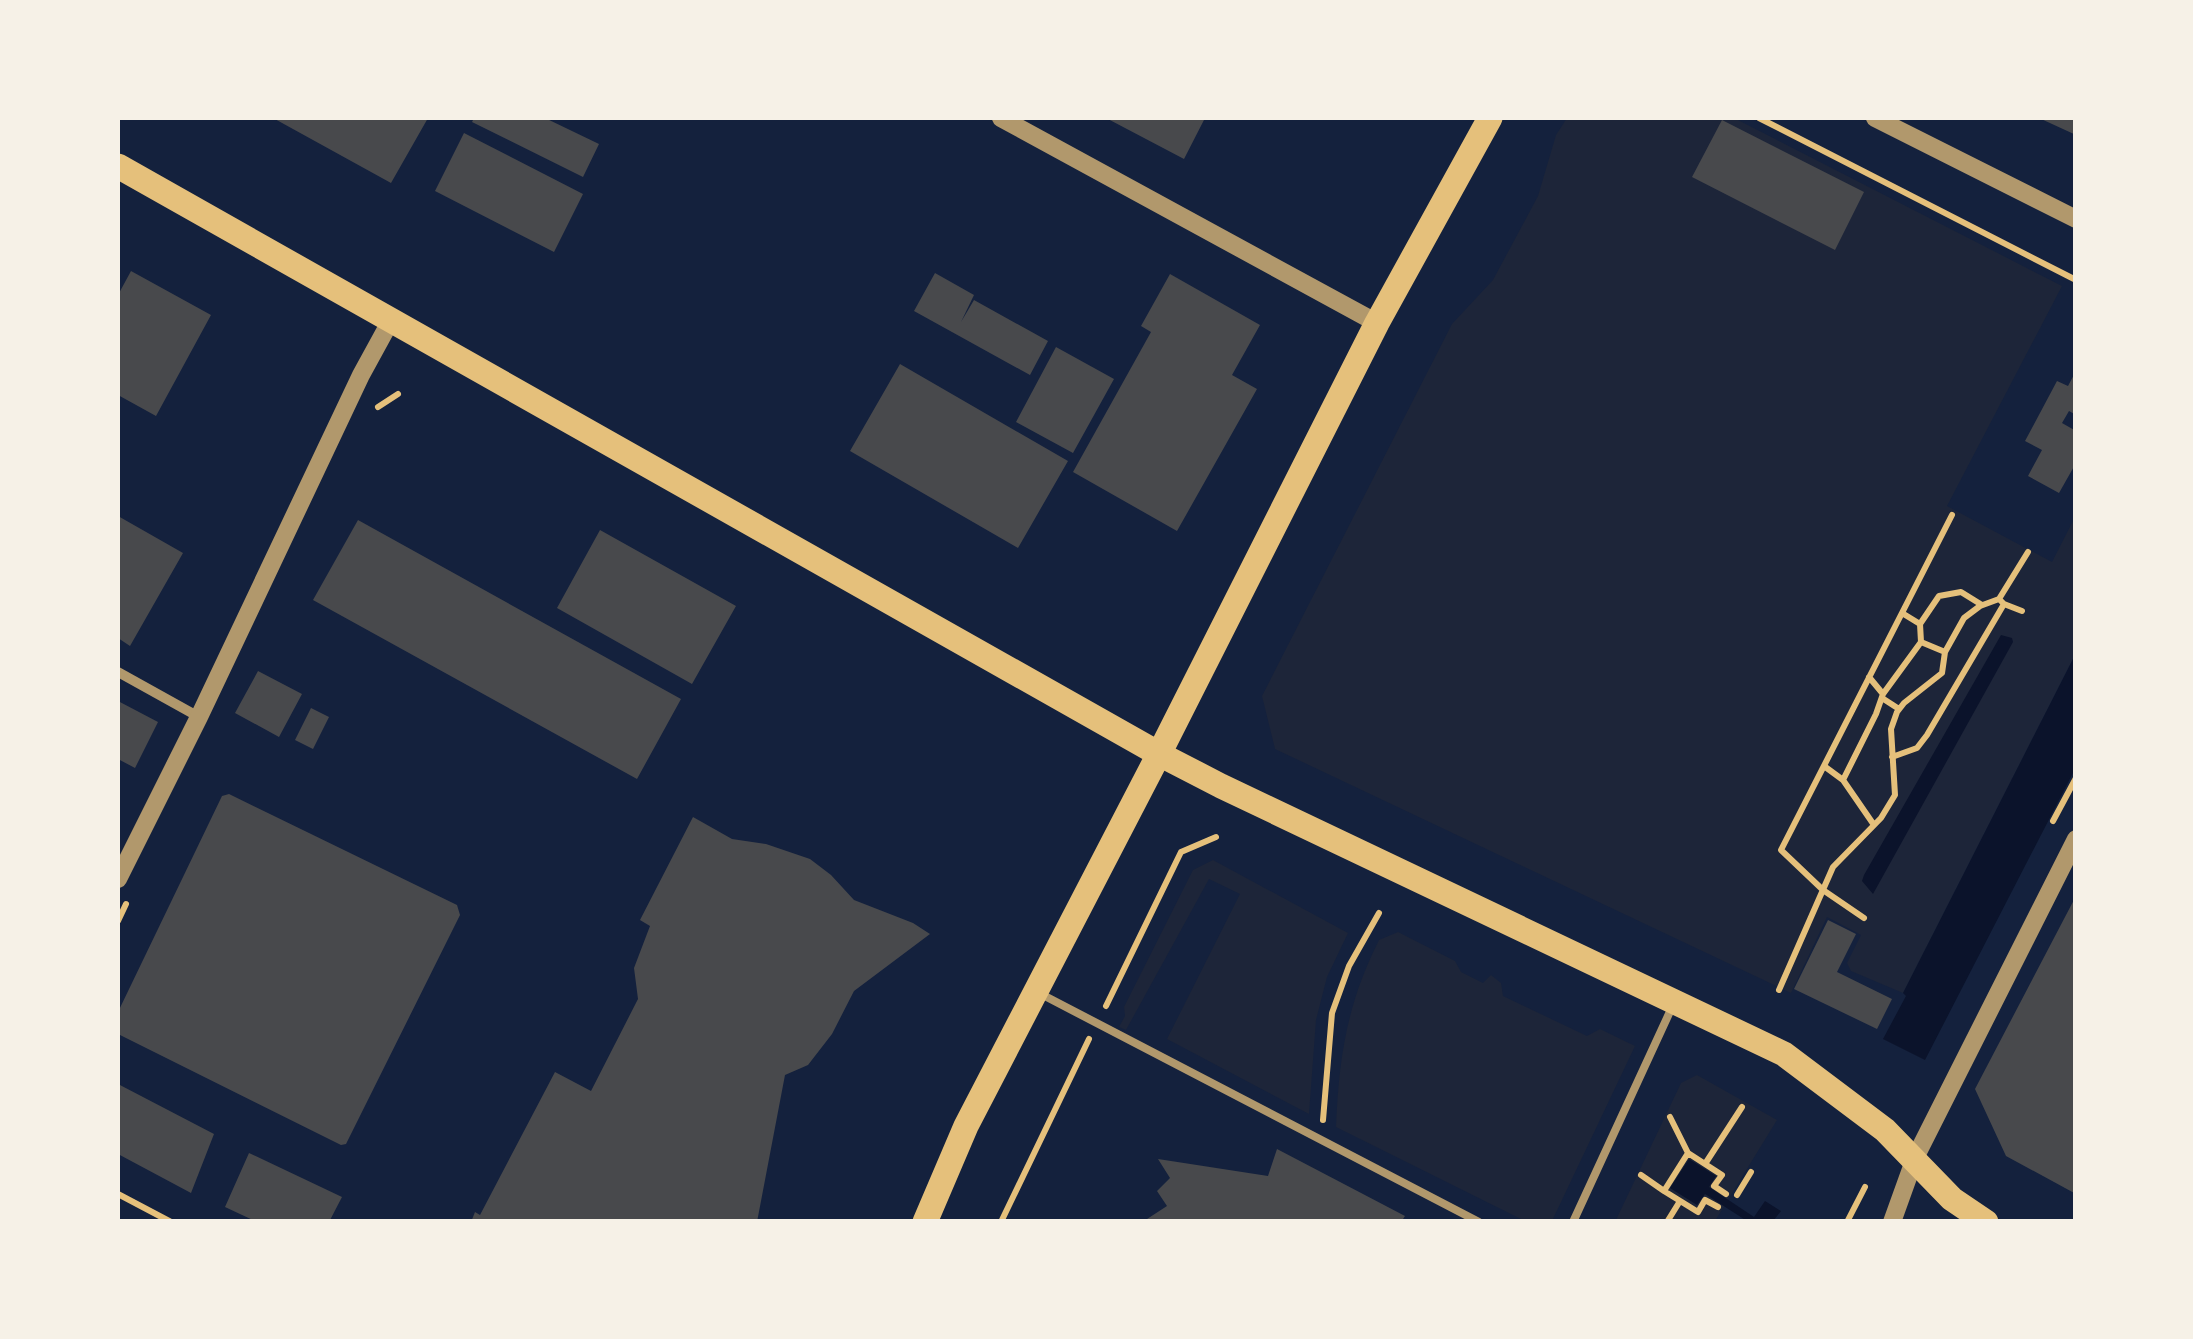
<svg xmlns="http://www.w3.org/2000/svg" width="2193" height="1339" font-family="Mulish,sans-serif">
  <rect width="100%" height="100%" fill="#14213d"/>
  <!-- green -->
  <path fill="#1d2539" d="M1567 118H1734L2062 286 1947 506 2052 562 2075 517V655L1903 993 1851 971 1847 963 1861 935 1827 917 1791 993 1275 749 1262 696 1452 324 1493 280 1538 196 1556 135Z
    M1213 860 1348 933 1327 977 1316 1020 1309 1114 1167 1039 1240 894 1209 879 1126 1030 1119 1027 1125 1016 1124 1007 1193 870Z
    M1398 932 1455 961 1461 972 1483 983 1491 975 1501 983 1503 996 1587 1036 1600 1029 1635 1046 1552 1221H1525L1336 1127C1339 1056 1347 1004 1379 940Z
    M1697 1075 1777 1120 1715 1221 1615 1222 1681 1083Z"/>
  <!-- water -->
  <path fill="#0b132b" d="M2001 635 2012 638 2013 642 1873 894 1862 881 1864 875Z
    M2075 655V769L1925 1060 1883 1039 1906 996 1903 993Z
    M1689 1159 1716 1176 1709 1187 1754 1217 1765 1201 1781 1211 1773 1221H1747L1705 1194 1697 1205 1670 1188Z"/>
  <!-- building -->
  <path fill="#48494c" d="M273 118H428L391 183Z
    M474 118H545L599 144 583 177 472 122Z
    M1106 118H1205L1184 159Z
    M2039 118H2076V135Z
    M1722 120 1864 192 1835 250 1692 177Z
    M464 133 583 194 554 252 435 191Z
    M131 271 211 315 156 416 118 395V295Z
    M935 273 974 295 961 322 974 300 1048 341 1030 375 914 311Z
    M1170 274 1260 325 1232 375 1257 389 1177 531 1073 472 1151 332 1141 326Z
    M1056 347 1114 379 1073 453 1016 422Z
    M900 364 1068 461 1018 548 850 451Z
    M2076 371V415L2069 411 2062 423 2076 431V463L2059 493 2028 476 2042 450 2025 441 2057 381 2068 386Z
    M118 516 183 553 130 646 118 638Z
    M358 520 681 699 637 779 313 600Z
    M600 530 736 606 692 684 557 608Z
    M258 671 302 694 279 737 235 713Z
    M118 701 158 722 135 768 118 759Z
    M311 708 329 717 313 749 295 740Z
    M229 794 457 905 460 915 346 1144 341 1145 118 1034V1012L222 796Z
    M693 817 732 839 766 844 810 859 831 875 854 900 913 923 930 934 854 991 832 1034 808 1065 785 1075 757 1222H471L475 1212 480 1215 555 1072 591 1091 638 999 634 968 650 926 640 920Z
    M2076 896V1194L2006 1156 1975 1089Z
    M1828 920 1856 934 1837 972 1892 999 1877 1029 1794 989Z
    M118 1084 214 1134 191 1193 118 1154Z
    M1277 1149 1405 1216 1401 1222 1147 1219 1167 1206 1157 1191 1170 1178 1158 1159 1268 1176Z
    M249 1153 342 1197 329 1222H257L225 1207Z"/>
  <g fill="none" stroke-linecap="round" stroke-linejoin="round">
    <!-- path -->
    <path stroke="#e5c07b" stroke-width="6" d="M1759 118 2076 280
      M378 407 398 394
      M2004 604 2022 611
      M1902 613 1920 624
      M1921 642 1945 652
      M1869 677 1883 694
      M1882 698 1899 709
      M1892 757 1917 748 1927 735 2004 604 1999 599
      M1824 766 1843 780 1874 825
      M1843 780 1876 714 1883 694 1921 642 1920 624 1939 596 1961 592 1982 605
      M2053 821 2076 778
      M1864 918 1823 890 1781 850 1952 515
      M118 921 126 904
      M1779 990 1833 867 1881 818 1895 795 1891 729 1897 712 1904 703 1942 673 1945 652 1964 618 1980 606 1999 599 2028 552
      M1106 1006 1181 852 1216 837
      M1670 1117 1688 1153
      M1323 1120 1332 1013 1349 966 1379 913
      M1705 1164 1742 1107
      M1641 1175 1664 1191
      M118 1194 171 1222
      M1737 1195 1751 1172
      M1718 1207 1705 1200 1698 1212 1664 1191 1688 1153 1722 1175 1714 1186 1726 1194
      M1001 1222 1089 1039
      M1667 1222 1680 1201
      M1847 1222 1865 1187"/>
    <!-- service -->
    <path stroke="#b1986c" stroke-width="8" d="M1039 993 1479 1222
      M1573 1222 1673 1005"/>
    <!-- minor -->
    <path stroke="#b1986c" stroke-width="10" d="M118 672 199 717"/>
    <!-- tertiary -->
    <path stroke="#b1986c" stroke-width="18" d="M1001 118 1377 323
      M1875 118 2076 219
      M118 879 199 717 361 375 390 322
      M1892 1222 1915 1158 2076 839"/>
    <!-- primary -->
    <path stroke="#e5c07b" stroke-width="25" d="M118 166 1159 754 1221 786 1784 1054 1885 1130 1952 1199 1986 1222
      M925 1222 966 1126 1159 754 1377 323 1490 118"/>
  </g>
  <!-- border -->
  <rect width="2193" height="1339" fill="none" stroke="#f6f1e7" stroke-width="240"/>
</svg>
